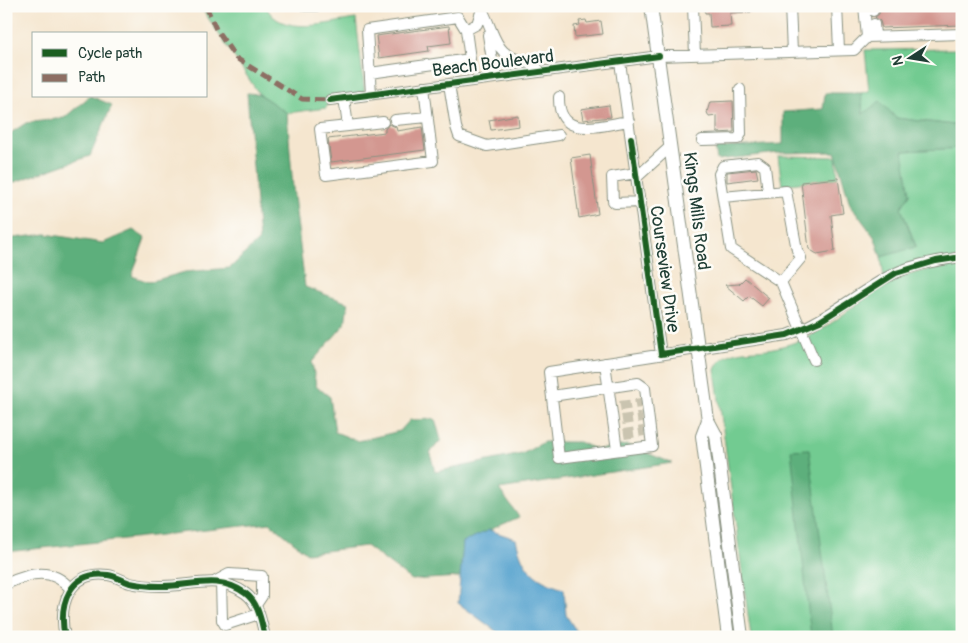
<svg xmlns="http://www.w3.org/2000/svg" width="968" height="643" font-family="Pangolin,sans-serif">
  <rect width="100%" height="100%" fill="#fdfcf7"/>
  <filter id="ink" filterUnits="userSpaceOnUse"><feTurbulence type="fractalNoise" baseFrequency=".02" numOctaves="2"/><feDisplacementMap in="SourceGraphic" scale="10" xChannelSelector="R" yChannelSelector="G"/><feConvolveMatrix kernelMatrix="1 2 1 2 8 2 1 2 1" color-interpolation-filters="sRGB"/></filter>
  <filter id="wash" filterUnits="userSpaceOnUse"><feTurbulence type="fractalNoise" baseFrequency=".0096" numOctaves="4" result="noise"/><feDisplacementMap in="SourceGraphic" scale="20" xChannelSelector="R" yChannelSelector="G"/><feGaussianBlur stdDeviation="1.12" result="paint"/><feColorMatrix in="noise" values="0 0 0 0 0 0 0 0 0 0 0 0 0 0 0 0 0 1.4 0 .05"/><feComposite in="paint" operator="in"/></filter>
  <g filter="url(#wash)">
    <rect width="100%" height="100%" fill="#f5e6cf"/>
    <!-- green -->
    <path fill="#72cb91" stroke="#488462" d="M200 6H266C279 38 331 22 356 19L365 95 330 100 326 108 287 113 259 94Z
      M962 49V126L863 114 861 93 869 91 865 50Z
      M962 148V257L884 278 881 257 916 246 901 208 910 194 902 151Z
      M778 156 836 157 838 178 782 185Z
      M962 265V637H751L715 370C722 349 749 351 768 349 826 340 844 307 891 282 914 271 937 268 962 265Z"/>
    <!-- forest -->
    <path fill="#5daf7b" stroke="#3e7658" d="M247 93 259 94 287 113 293 188 305 287 348 303 345 324 312 362 316 386 330 397 335 432 358 441 400 431 410 420 435 419 441 440 430 453 435 472 522 454 544 442H579L597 450 627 445 672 463 499 489 519 517 463 542 460 577 411 580 366 546 307 553 270 523 6 552V239L46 234 103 243 133 230 145 238 132 276 149 282 185 272 230 268 259 240Z
      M825 93H861L863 114 880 101 896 118 962 126V148L903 151 910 194 901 208 916 247 881 257 875 238 850 204 835 152 778 153 717 160 715 148 783 144V112L823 109Z
      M90 96 112 105 90 156 6 185V136L26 123 64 118Z
      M809 449 833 637H811L791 450Z"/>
    <!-- water -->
    <path fill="#55a2ce" stroke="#3a7081" d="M489 530 516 539C523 569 534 580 564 589L566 615 580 637H504L458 603 463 542Z"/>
    <g id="blocks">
      <!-- building -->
      <path fill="#d39790" d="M704 6H750L751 12 730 13 731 26 710 27 709 13H705Z
        M881 6H962V25L882 28 880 21 875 17 879 14Z
        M586 20 587 23 601 21 603 34 575 37 574 26 580 25 579 21Z
        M449 26 451 43 428 46 429 51 379 58 376 36Z
        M733 101 734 132 717 133V116L709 117 707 112 710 102Z
        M609 105 611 117 583 120 581 109Z
        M518 115 519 126 491 130 489 120Z
        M389 124 396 127 397 131 422 127 425 150 331 162 328 139 385 132V129Z
        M590 155 598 214 579 218 571 158Z
        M756 169 758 178 727 182V172Z
        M838 178 843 213 831 215 835 251 817 254 809 249 801 182Z
        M745 278 769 298 762 306 749 296 744 301 725 285 739 284Z"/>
    </g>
  </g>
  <g filter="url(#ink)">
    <use href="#blocks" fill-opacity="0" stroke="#8a9282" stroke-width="1"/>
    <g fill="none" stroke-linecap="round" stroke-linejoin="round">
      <!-- minor-tunnel -->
      <path stroke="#cac4b0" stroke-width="10" stroke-dasharray="10 5" stroke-linecap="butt" d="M620 406 641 403
        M622 420 642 417
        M624 434 644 431"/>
      <!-- minor casing -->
      <g stroke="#8a9282" stroke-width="12">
        <path id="minor" d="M305 6H316
          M693 6 695 55
          M790 6 792 52
          M837 6 839 50
          M864 6 867 37
          M873 6V11
          M482 9C499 44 493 55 535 65L540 72
          M874 24 875 36
          M488 35 495 78
          M620 62 661 354
          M370 73 470 59 466 30
          M449 84 456 127 459 136 487 146 559 135
          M371 94 367 30 458 17 466 30 477 24 482 9
          M559 97C558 141 601 125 629 121
          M344 98 348 126 320 129 326 175 433 161 424 87
          M330 100 659 56 854 50 867 37 962 34
          M395 120 428 117
          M348 126 383 122
          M702 140 738 139 741 134 740 89
          M636 173 612 177 613 201 615 203 641 202
          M637 177 671 146
          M768 192 765 167 758 162 723 166 719 174 731 249 781 282
          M723 197 786 191 797 250 801 258 781 282
          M781 282 814 360
          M605 363 617 450
          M552 396 638 383 645 388 652 446 559 458 549 372 787 335C823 322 851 298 884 279 907 265 935 261 962 257
          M216 581 229 574 262 576V596L256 605
          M221 582 222 620 225 625 259 614
          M6 584C31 572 52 567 71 589
          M65 637C58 605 69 570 108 575 116 576 123 581 130 583 139 585 150 586 160 586 191 587 217 573 245 593 259 603 261 621 265 637"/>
      </g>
      <!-- major casing -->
      <g stroke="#8a9282" stroke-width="14">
        <path id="major" d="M651 6 708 420 716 435 742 637
          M708 420 702 436 728 637"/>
      </g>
      <!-- minor -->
      <use href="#minor" stroke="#fff" stroke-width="10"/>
      <!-- major -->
      <use href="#major" stroke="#fff" stroke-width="12"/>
      <!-- quiet -->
      <path stroke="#8d6e63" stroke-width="5" stroke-dasharray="10 5" stroke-linecap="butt" d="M206 6 216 29 236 58 302 99 330 100"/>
      <!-- cycleway casing -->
      <g stroke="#fdfcf7" stroke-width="9">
        <path id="cycleway" d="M330 100 659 56
          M631 138 661 354 787 335 820 321 896 273 936 261 962 257
          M65 637C58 605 69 570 108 575 116 576 123 581 130 583 139 585 150 586 160 586 191 587 217 573 245 593 259 603 261 621 265 637"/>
      </g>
      <!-- cycleway -->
      <use href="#cycleway" stroke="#1b5e20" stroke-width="6"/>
    </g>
  </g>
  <g text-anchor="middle" stroke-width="5" stroke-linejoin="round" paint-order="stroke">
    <!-- street labels -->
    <g font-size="18" fill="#1f3d34" stroke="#fdfcf7">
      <text transform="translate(493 63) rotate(-7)" y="6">Beach Boulevard</text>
      <text transform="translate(697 211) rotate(83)" y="6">Kings Mills Road</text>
      <text transform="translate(665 269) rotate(82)" y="6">Courseview Drive</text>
    </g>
  </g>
  <!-- margin -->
  <rect width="968" height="643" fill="none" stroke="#fdfcf7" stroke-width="25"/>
  <!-- legend -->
  <rect x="32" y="32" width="175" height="65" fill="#fdfcf7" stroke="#a4b0a9"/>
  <rect x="42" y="49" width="25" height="8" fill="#1b5e20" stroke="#a4b0a9"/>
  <text x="78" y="58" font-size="15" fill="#1f3d34">Cycle path</text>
  <rect x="42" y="74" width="25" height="8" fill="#8d6e63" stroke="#a4b0a9"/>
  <text x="78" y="82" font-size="15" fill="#1f3d34">Path</text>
  <!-- north arrow -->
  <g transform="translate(910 58) rotate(258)" stroke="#fdfcf7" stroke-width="4" paint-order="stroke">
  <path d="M0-4L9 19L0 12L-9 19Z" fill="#1f3d34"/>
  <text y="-8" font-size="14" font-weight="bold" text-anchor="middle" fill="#1f3d34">N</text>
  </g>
</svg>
